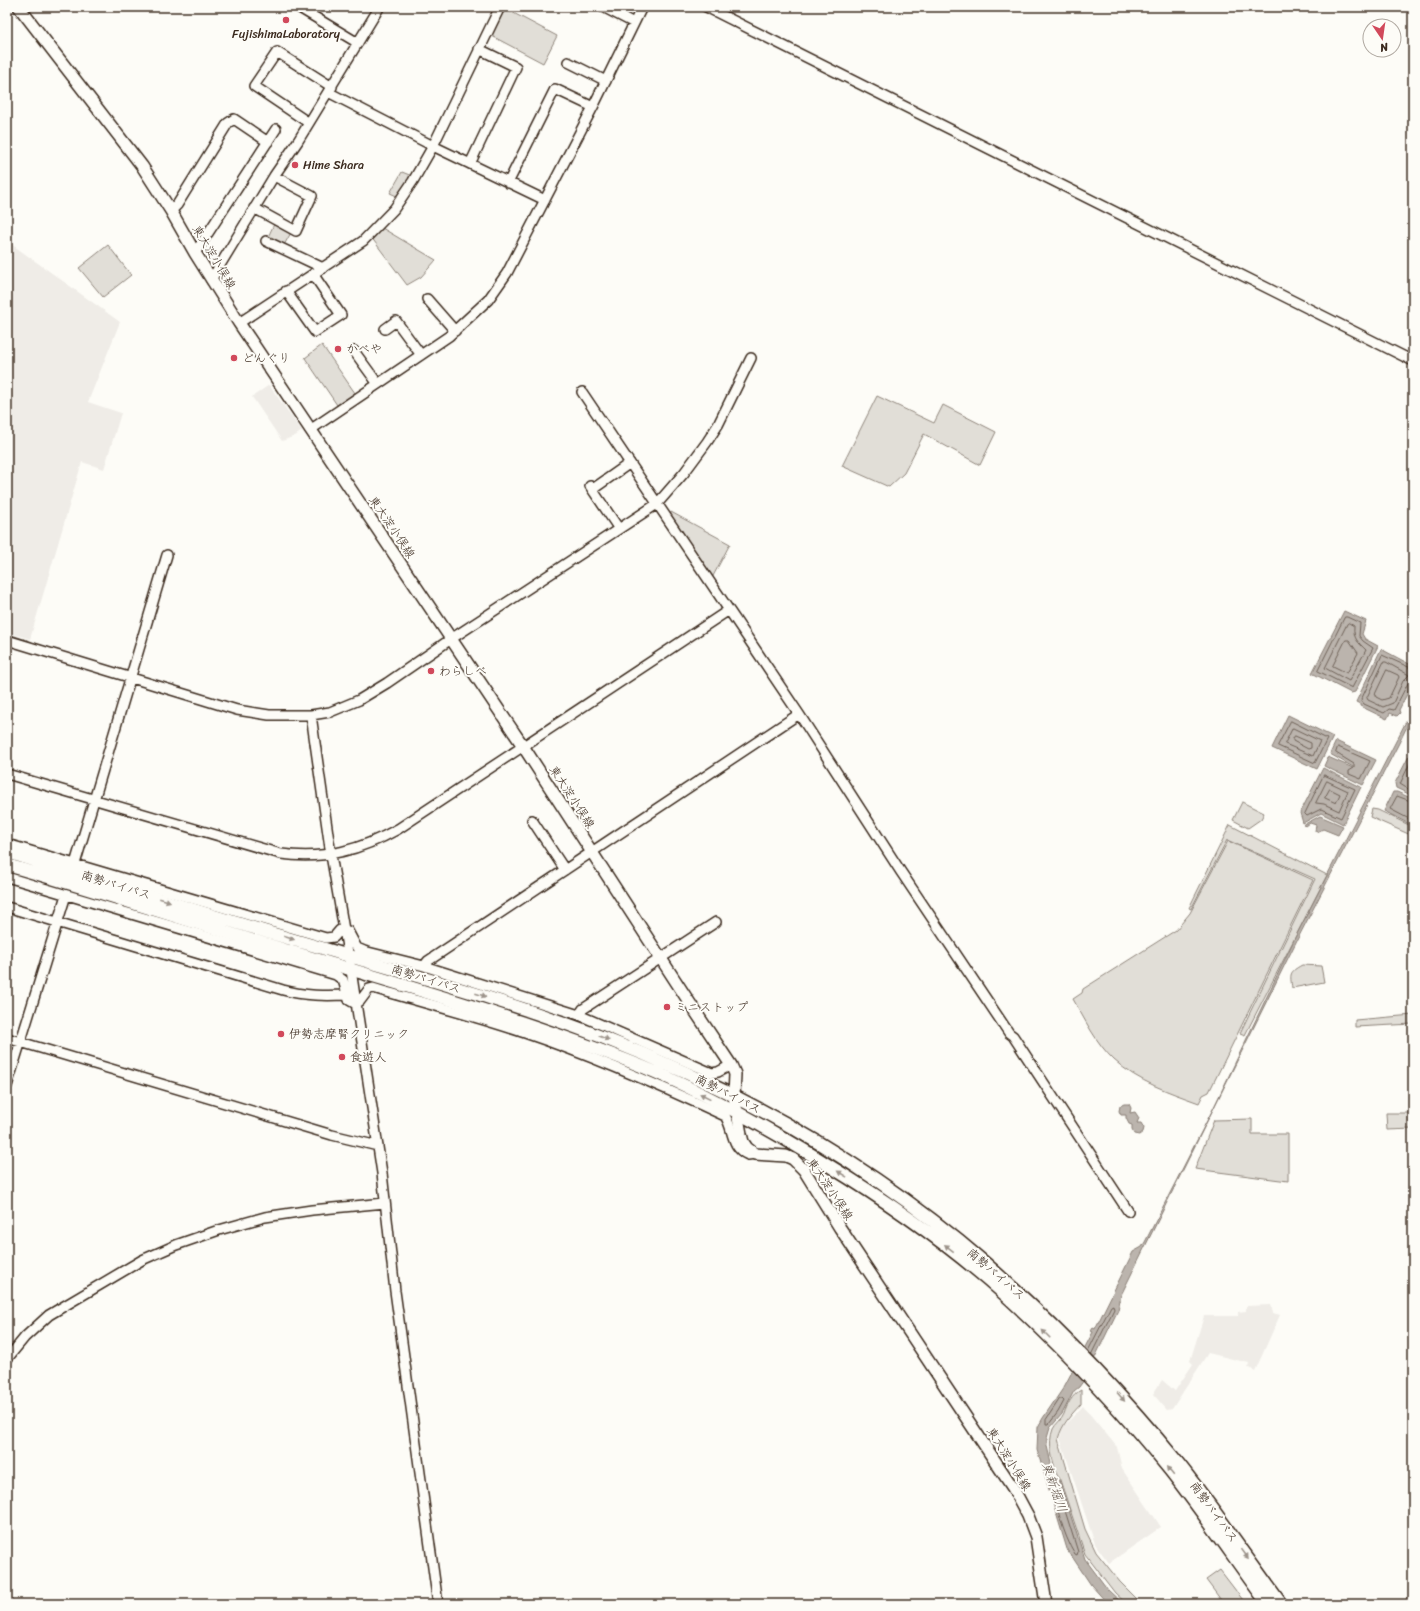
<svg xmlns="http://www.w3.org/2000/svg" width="1420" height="1611" font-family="Sriracha,'Klee One',sans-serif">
  <rect width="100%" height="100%" fill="#fdfcf7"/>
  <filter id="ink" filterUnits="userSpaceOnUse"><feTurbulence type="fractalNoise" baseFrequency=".025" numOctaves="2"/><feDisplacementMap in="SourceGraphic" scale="8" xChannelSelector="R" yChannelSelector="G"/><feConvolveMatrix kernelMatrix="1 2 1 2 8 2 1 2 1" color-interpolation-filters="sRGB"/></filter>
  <g filter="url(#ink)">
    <!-- built -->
    <path fill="#efece7" d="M7 241 120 322 88 402 121 413 104 469 82 462 30 639 7 632Z
      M269 385 302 431 295 436 282 441 252 397Z
      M1271 1305 1273 1313 1280 1315 1255 1371 1248 1367 1249 1363 1208 1353 1172 1409 1167 1410 1153 1394 1162 1380 1175 1391 1193 1364 1190 1361 1204 1316H1238V1312L1246 1311V1306Z
      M1083 1406 1117 1447 1122 1469 1161 1527 1109 1563 1095 1544 1060 1438 1062 1428Z"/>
    <!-- green -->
    <path fill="#e1ded7" stroke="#8e847a" d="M504 8 557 36 543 63 490 35Z
      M402 172 412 176 399 197 390 193Z
      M275 222 292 231 284 245 268 237Z
      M382 228 436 260 421 277 407 285 371 237Z
      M108 245 131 275 103 297 79 268Z
      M322 345 355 393 337 405 305 358Z
      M877 396 934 423 943 405 996 432 980 465 924 434 904 473 889 487 842 466Z
      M671 512 730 544 712 578 670 518Z
      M1242 802 1264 813 1261 819 1248 828 1233 820Z
      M1372 809 1378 810 1413 827V836L1370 817Z
      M1230 825 1327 875 1245 1035 1240 1033 1315 879 1227 840 1191 909 1189 908Z
      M1228 841 1313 880 1209 1092 1203 1095 1199 1103C1169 1092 1138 1082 1114 1060 1096 1043 1085 1020 1073 999L1082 993 1083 989 1176 930 1190 913Z
      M1302 965 1321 966 1324 982 1292 988C1290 974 1289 972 1302 965Z
      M1413 1015V1024L1355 1027V1020Z
      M1386 1113H1413V1129L1387 1130Z
      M1252 1119V1134H1288V1181L1195 1169 1214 1120Z
      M1081 1390V1404C1071 1415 1062 1424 1058 1439L1085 1529 1096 1552 1120 1582 1142 1604H1127L1115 1593 1085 1554 1059 1477 1057 1475C1053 1461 1047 1444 1053 1429 1055 1424 1062 1420 1064 1414 1067 1405 1072 1395 1081 1390Z
      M1220 1570 1246 1604H1224L1206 1580Z"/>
    <!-- water -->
    <path fill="#bbb4ad" stroke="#887d74" d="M1344 611 1366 621 1362 634 1365 639 1378 646 1355 692 1351 693 1312 673Z
      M1381 649 1413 666V682L1399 710 1400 713 1397 716 1390 713 1387 719 1360 706V704L1356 702Z
      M1413 708V714L1399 743 1297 940 1121 1295 1118 1310 1084 1380 1079 1387 1074 1391 1062 1414 1050 1428 1047 1438V1446L1052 1468 1054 1475 1059 1480 1085 1559 1108 1590 1123 1604H1108L1091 1585 1067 1549 1037 1450 1038 1427 1043 1418 1064 1387 1093 1332 1091 1331 1093 1328 1095 1329 1133 1252 1142 1247 1145 1242 1214 1107 1295 938Z
      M1288 715 1333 737 1317 769 1272 748Z
      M1336 741 1376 760 1363 785 1324 766 1328 757 1353 768V767L1330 754Z
      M1409 756 1413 759V796L1396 788 1395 783Z
      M1323 768 1361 787 1343 824 1321 813 1303 823 1300 813Z
      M1393 792H1397L1413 799V826L1384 811Z
      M1320 816 1343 826 1338 835 1323 829 1317 832 1315 831 1316 825 1310 823 1306 826 1303 825Z
      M1124 1104H1129L1131 1108 1130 1113 1135 1112 1139 1118 1137 1123H1141L1144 1128 1143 1132 1139 1135 1134 1134 1132 1130V1125L1129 1124 1126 1118V1115H1121L1119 1111 1120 1106Z"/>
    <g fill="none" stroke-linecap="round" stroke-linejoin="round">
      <!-- shore -->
      <path stroke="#6e6157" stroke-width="1" d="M1345 617H1347L1360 623 1359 636 1363 641 1373 648 1352 688 1318 671Z
        M1349 623 1354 626C1353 639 1358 642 1366 650L1349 681 1325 668 1347 624Z
        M1346 640H1349L1358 653 1347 673 1333 666Z
        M1384 662H1386L1409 675 1403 681 1393 703 1383 707 1368 700 1367 698Z
        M1413 669 1382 655 1361 700 1364 704 1384 713 1389 709 1394 710 1408 683 1413 681
        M1387 670 1398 675 1399 677 1389 698 1382 700 1376 697 1375 695Z
        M1291 721 1327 739 1315 763 1278 746Z
        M1293 728 1320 741 1313 756 1285 744Z
        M1295 736 1311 743V748L1308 749 1293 741V739Z
        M1338 747 1370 761 1361 779 1349 774V771L1354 768V764L1336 753Z
        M1413 762 1410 763 1400 784 1413 792
        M1324 775 1355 789 1341 818 1321 809 1307 816 1305 814Z
        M1327 781 1348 791 1339 811 1324 804 1316 803Z
        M1330 789 1340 794 1336 803 1325 798Z
        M1413 802 1397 796 1390 809 1413 821
        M1088 1351 1111 1306 1113 1305 1114 1309 1091 1355
        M1060 1399H1062L1064 1401 1058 1412 1049 1424H1046V1420Z
        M1052 1480 1056 1482 1078 1552 1077 1555 1075 1554C1062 1533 1057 1505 1050 1482Z"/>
      <!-- stream -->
      <path stroke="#887d74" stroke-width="2" d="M7 634 31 642"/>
      <!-- minor casing -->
      <g stroke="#3b2a1e" stroke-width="12">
        <path id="minor" d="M298 7 358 43
          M603 7 634 23
          M706 7 1413 361
          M568 62 606 81
          M328 92 433 146 545 200
          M309 123 254 86 277 52 332 87
          M470 164 516 67 479 49
          M508 183 555 89 593 107
          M254 208 296 231 312 196 274 176
          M171 211 177 205 228 123 234 119 268 142
          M266 241 323 268
          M195 253 276 129
          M211 280 274 176 298 141 379 8 378 7
          M286 291 315 332 341 315 313 274
          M427 299 455 331
          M239 323 363 241 394 209 413 181 433 146 500 7
          M385 329 396 321 421 355
          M354 351 378 384
          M582 392 799 714 901 872 1009 1033 1013 1036 1128 1211
          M310 430 449 336 488 300 507 273 593 107 642 7
          M590 486 619 529
          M593 489 630 463
          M7 640 237 710 269 715H311L330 712 359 700 387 683 451 639 657 504 684 473 707 442 718 425 751 358
          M311 715 331 855 351 970 382 1173 395 1291 438 1604
          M7 774 281 854C324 860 361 850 398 829L729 610
          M532 820 565 870
          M7 844 326 938 334 937 340 930 348 931 357 948 364 951 424 966 579 1015 712 1073 718 1072 731 1065
          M75 864 167 555
          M7 877 336 975 343 980 349 1000 356 1004 360 1001 369 989 373 988C424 1003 475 1016 525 1033 593 1056 659 1085 725 1116 734 1129 730 1147 748 1155L755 1154
          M7 907 283 990C305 996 325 996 347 995
          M424 966 428 961 799 714
          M579 1015 583 1009 716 922
          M7 1038 332 1135 378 1146
          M7 1086 66 895
          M7 1359 25 1337 49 1315 142 1260 176 1245 219 1230 265 1217 312 1210 385 1203"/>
      </g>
      <!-- major casing -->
      <g stroke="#3b2a1e" stroke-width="14">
        <path id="major" d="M19 7 142 166 171 211 195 253 239 323 523 746 695 1011 731 1065 735 1074 734 1096 741 1134 743 1142 747 1148 755 1154 786 1156 793 1159 804 1170 840 1228 1013 1488 1028 1516 1036 1537 1046 1604"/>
      </g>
      <!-- highway casing -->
      <g stroke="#3b2a1e" stroke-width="15">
        <path id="highway" d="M7 852C112 884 217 918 322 948 415 976 509 1001 599 1036 739 1090 873 1166 986 1264 1055 1325 1119 1391 1177 1462 1190 1478 1202 1495 1214 1511 1236 1542 1259 1573 1281 1604
          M7 865C99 891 190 922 282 949 402 985 524 1019 641 1066 706 1093 768 1128 828 1165 892 1204 954 1248 1010 1299 1067 1352 1121 1409 1170 1470 1204 1513 1235 1559 1268 1604"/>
      </g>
      <!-- minor -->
      <use href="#minor" stroke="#fdfcf7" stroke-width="9"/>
      <!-- major -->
      <use href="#major" stroke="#fdfcf7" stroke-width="11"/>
      <!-- highway -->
      <use href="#highway" stroke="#fdfcf7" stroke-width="12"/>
    </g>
    <!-- one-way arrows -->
    <defs><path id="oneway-solid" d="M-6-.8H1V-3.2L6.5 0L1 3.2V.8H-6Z"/></defs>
    <g fill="#9c938a">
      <use href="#oneway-solid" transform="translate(165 900) rotate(17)"/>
      <use href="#oneway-solid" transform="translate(289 938) rotate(17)"/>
      <use href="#oneway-solid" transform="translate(481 995) rotate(18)"/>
      <use href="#oneway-solid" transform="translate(604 1038) rotate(22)"/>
      <use href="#oneway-solid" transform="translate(705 1096) rotate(-154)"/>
      <use href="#oneway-solid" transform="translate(842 1174) rotate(-148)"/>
      <use href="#oneway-solid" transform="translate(949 1248) rotate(-142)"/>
      <use href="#oneway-solid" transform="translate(1046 1334) rotate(-135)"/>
      <use href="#oneway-solid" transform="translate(1121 1397) rotate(49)"/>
      <use href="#oneway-solid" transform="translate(1170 1471) rotate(-129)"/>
      <use href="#oneway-solid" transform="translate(1245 1554) rotate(54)"/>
    </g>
  </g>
  <!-- markers -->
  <g fill="#d1495b" stroke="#fdfcf7" stroke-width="1.5">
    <circle cx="286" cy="20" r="4"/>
    <circle cx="295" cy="165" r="4"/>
    <circle cx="338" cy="349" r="4"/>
    <circle cx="234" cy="358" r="4"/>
    <circle cx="431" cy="671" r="4"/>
    <circle cx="667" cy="1007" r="4"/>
    <circle cx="281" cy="1034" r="4"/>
    <circle cx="342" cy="1057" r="4"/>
  </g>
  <g text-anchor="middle" stroke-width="4" stroke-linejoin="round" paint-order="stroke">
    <!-- poi labels -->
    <g font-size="12" fill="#3b2a1e" stroke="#fdfcf7" text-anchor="start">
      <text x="286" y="38" text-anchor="middle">FujishimaLaboratory</text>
      <text x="303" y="169">Hime Shara</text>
      <text x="346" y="353">かべや</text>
      <text x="242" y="362">どんぐり</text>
      <text x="439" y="675">わらしべ</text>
      <text x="675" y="1011">ミニストップ</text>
      <text x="289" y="1038">伊勢志摩腎クリニック</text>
      <text x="350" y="1061">食遊人</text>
    </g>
    <!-- street labels -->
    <g font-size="12" fill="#3b2a1e" stroke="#fdfcf7">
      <text transform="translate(214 257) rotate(59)" y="4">東大淀小俣線</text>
      <text transform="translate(392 527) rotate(56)" y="4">東大淀小俣線</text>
      <text transform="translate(572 797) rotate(57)" y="4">東大淀小俣線</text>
      <text transform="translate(116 885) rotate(17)" y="4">南勢バイパス</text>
      <text transform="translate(426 979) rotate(17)" y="4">南勢バイパス</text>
      <text transform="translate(728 1094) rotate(27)" y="4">南勢バイパス</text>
      <text transform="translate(830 1189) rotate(56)" y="4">東大淀小俣線</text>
      <text transform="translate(996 1274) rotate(41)" y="4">南勢バイパス</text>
      <text transform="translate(1009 1459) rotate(58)" y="4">東大淀小俣線</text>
      <text transform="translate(1214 1512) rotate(54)" y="4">南勢バイパス</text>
    </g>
    <!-- water labels -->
    <g font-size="13" font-style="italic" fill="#615349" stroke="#fdfcf7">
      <text transform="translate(1055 1487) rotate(71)" y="5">東新堀川</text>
    </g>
  </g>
  <!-- margin -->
  <rect width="1420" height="1611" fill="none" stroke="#fdfcf7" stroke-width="24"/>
  <rect x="12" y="12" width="1396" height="1587" fill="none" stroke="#3b2a1e" stroke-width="1.5" filter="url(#ink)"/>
  <!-- north arrow -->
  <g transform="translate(1382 38) rotate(167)"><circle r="19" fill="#fdfcf7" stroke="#afa8a0"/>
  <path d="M0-3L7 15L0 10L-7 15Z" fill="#d1495b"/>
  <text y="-6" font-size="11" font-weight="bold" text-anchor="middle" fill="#3b2a1e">N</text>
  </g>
</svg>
